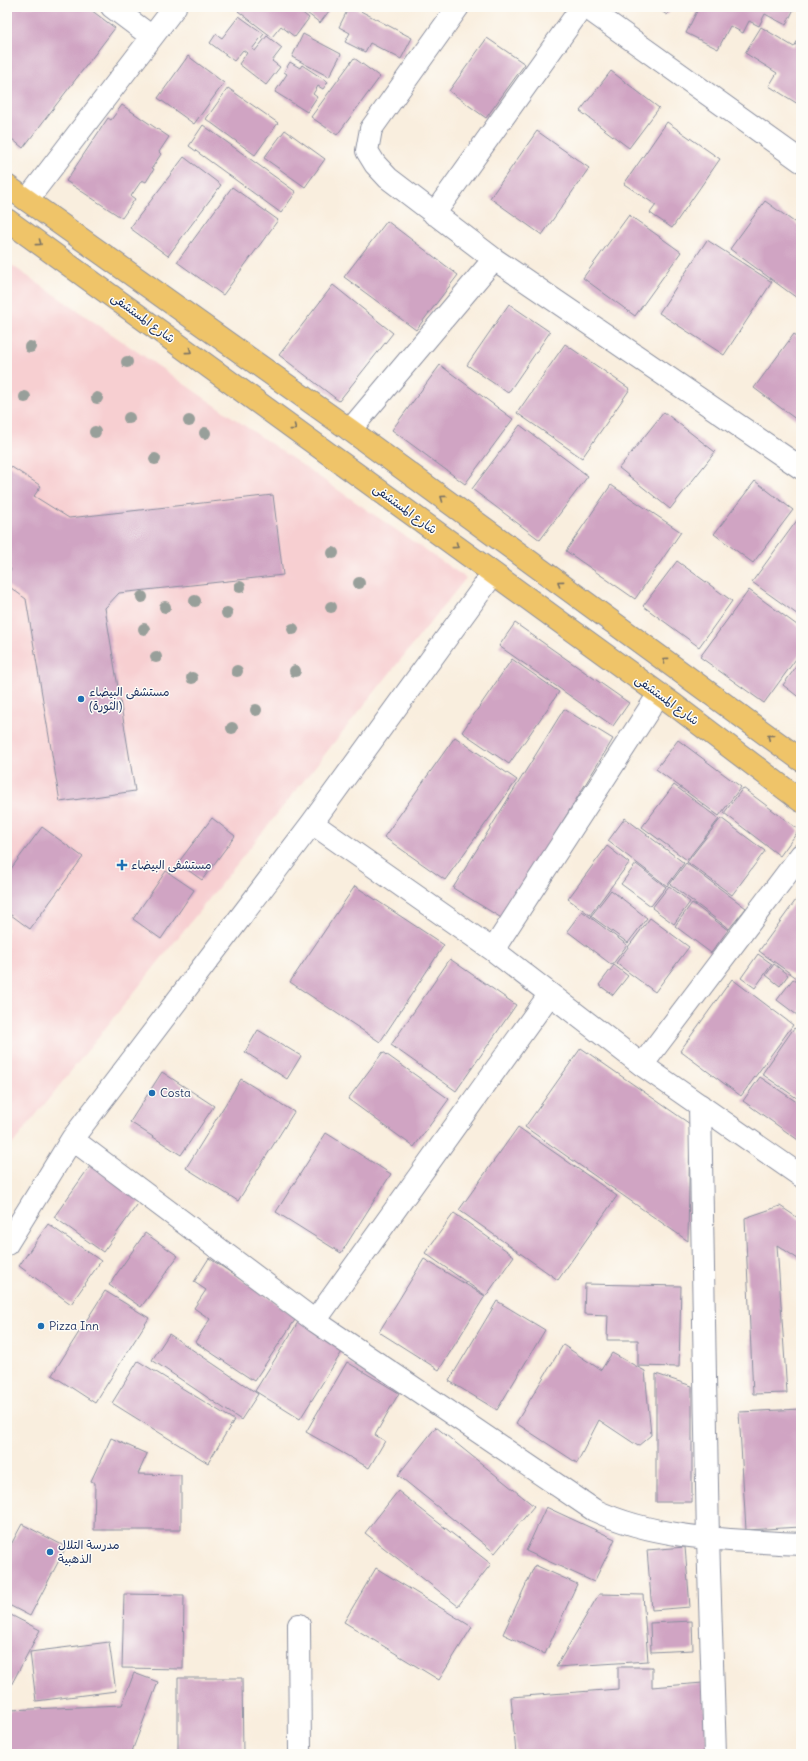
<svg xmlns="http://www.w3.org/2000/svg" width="808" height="1761" font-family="Delius,'Playpen Sans Arabic',sans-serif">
  <rect width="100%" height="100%" fill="#fdfcf7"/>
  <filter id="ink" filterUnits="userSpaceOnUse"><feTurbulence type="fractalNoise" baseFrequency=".025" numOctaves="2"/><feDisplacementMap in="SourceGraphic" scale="8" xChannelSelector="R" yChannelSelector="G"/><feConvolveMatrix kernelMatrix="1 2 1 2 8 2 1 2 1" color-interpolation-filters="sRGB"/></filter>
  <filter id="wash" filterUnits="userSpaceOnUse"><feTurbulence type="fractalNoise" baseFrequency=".012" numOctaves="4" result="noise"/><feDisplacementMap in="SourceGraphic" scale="16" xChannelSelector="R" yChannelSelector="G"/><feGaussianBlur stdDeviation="0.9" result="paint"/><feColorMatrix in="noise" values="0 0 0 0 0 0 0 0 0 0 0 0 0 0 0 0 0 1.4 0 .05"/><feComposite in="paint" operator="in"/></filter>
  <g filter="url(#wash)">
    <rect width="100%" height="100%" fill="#f9eede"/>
    <!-- built -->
    <path fill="#f7cfd1" d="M7 262 466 578 7 1151Z"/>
    <g id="blocks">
      <!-- building -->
      <path fill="#d0a4c3" d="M7 7H87L115 28 23 148 7 135Z
        M242 7H295L309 18 295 37 281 26 272 37 238 11Z
        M299 7H332L320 23Z
        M349 7H353L412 38 401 59 370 43 365 52 345 42 350 33 339 27Z
        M655 7H673L667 15Z
        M699 7H795L786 25 765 14 759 26 749 21 743 33 730 26 718 49 686 33Z
        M239 16 264 34 252 49 255 51 267 36 282 48 272 61 280 67 266 85 239 64 247 53 243 50 234 61 210 43 216 34 222 38Z
        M761 27 794 47 801 35V98L798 104 769 86 777 73 745 53Z
        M303 34 341 54 329 77 292 57Z
        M487 38 525 64 486 118 449 91Z
        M188 56 224 83 194 124 158 98Z
        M354 58 380 77 337 135 311 117Z
        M290 62 300 68 302 65 328 82 323 89 318 86 313 94 317 97 307 112 275 92 287 74 284 72Z
        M611 71 659 108 629 148 580 111Z
        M228 88 278 123 255 155 206 119Z
        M122 105 169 137 159 152 161 154 152 168 154 169 146 182 142 180 131 196 135 199 122 218 66 181 108 118 111 120Z
        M667 122 720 159 672 228 650 213 656 205 624 184Z
        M203 125 296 192 281 213 189 146Z
        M285 130 325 159 305 187 264 158Z
        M537 131 589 168 542 235 490 198Z
        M184 157 221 185 168 256 130 228Z
        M232 187 278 220 223 295 177 262Z
        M765 201 801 227V301L730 249Z
        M629 215 681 252 635 316 583 278Z
        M387 221 458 275 416 330 344 277Z
        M707 240 772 282 724 355 659 313Z
        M333 285 393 333 339 401 279 355Z
        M509 304 550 332 508 393 467 365Z
        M794 334 801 339V423L754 388Z
        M565 344 630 389 582 458 517 413Z
        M440 365 513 419 465 484 392 430Z
        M664 412 715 452 670 509 619 468Z
        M520 425 588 476 540 540 472 489Z
        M7 464 41 486 34 496 69 518 273 495 283 575 119 593 105 608 135 791 60 802 26 599 7 585V575L11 569 7 567Z
        M755 481 793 510 753 563 714 534Z
        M611 485 681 532 635 599 566 551Z
        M798 519 801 521V617L752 582Z
        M677 561 732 601 699 647 643 606Z
        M749 590 801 628V652L764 703 700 657Z
        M515 623 629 703 613 726 499 646Z
        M512 659 559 692 509 764 462 732Z
        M801 660V699L783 685Z
        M564 709 613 739 503 919 453 888Z
        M455 737 517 780 445 880 384 837Z
        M678 740 741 787 719 816 656 769Z
        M674 785 719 819 687 860 642 827Z
        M743 788 799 830 780 856 724 813Z
        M212 818 235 836 202 880 178 863Z
        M625 818 684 863 667 886 608 841Z
        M721 818 765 851 732 895 687 862Z
        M42 827 83 857 30 929 7 912V874Z
        M607 846 629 863 590 915 568 899Z
        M686 863 746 908 729 929 670 884Z
        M636 864 666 887 651 906 621 884Z
        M166 871 194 890 161 939 133 919Z
        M355 886 444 945 380 1042 290 982Z
        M669 886 690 902 674 924 652 908Z
        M611 890 647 918 628 943 591 916Z
        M801 893V981L759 951Z
        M692 903 728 930 711 953 675 926Z
        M582 911 627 945 612 965 567 931Z
        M650 918 689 947 655 992 616 963Z
        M758 954 772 964 755 988 741 978Z
        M450 959 516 1005 456 1091 391 1045Z
        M774 964 788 975 780 986 766 975Z
        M614 965 628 976 613 995 599 985Z
        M732 979 793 1025 741 1096 680 1051Z
        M793 979 801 985V1010L797 1015 777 1000Z
        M794 1028 801 1033V1101L762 1074Z
        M258 1030 301 1056 287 1079 245 1052Z
        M581 1048 690 1124 688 1241 525 1127Z
        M383 1052 449 1099 414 1147 348 1099Z
        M162 1072 214 1106 181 1155 130 1122Z
        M760 1077 801 1105V1142L743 1101Z
        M241 1079 294 1112 238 1201 186 1168Z
        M518 1127 617 1196 558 1280 459 1210Z
        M326 1133 391 1174 341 1253 276 1212Z
        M95 1159 145 1194 103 1252 54 1217Z
        M780 1206 801 1220V1261L777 1245 787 1393 753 1394 745 1218Z
        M454 1213 514 1256 486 1296 425 1253Z
        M48 1224 101 1261 71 1304 19 1266Z
        M145 1233 178 1256 141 1307 109 1285Z
        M209 1258 297 1317 254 1381 195 1342 210 1319 194 1308 206 1290 194 1282Z
        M424 1259 485 1296 439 1370 379 1332Z
        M585 1284 681 1286 679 1367 638 1366V1340H607L608 1315 584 1314Z
        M105 1291 149 1318 95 1403 52 1375Z
        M497 1301 545 1330 497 1410 449 1381Z
        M300 1319 345 1347 300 1419 255 1391Z
        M169 1334 258 1394 241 1420 152 1360Z
        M563 1345 601 1370 612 1353 645 1371 651 1435 638 1446 599 1420 577 1463 516 1423Z
        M138 1361 234 1420 208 1463 112 1403Z
        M347 1362 399 1393 375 1435 385 1441 369 1468 306 1432Z
        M656 1374 692 1386V1502H656Z
        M801 1409V1527L746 1530 739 1412Z
        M436 1427 534 1506 495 1553 398 1475Z
        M111 1438 147 1454 138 1474 181 1475V1530H94L95 1483 91 1481Z
        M398 1491 491 1564 458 1606 365 1533Z
        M546 1507 615 1539 594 1582 526 1551Z
        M22 1524 66 1547 30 1616 7 1604V1552Z
        M685 1547 690 1607 652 1610 647 1550Z
        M535 1565 577 1584 545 1654 503 1634Z
        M376 1568 472 1627 439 1680 344 1622Z
        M124 1594 184 1595 183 1669 122 1668Z
        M599 1594 643 1595 648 1661 556 1667Z
        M7 1613 40 1630 7 1693Z
        M692 1621 693 1650 651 1652 650 1623Z
        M109 1642 116 1691 36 1701 30 1652Z
        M618 1667H652V1687L703 1683 709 1754H516L511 1697 618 1689Z
        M134 1673 158 1682 131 1754H7V1716L10 1710 122 1705Z
        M178 1678H242L243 1754H178Z"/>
    </g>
  </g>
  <g filter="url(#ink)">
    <use href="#blocks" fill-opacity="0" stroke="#8a8e9e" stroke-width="1"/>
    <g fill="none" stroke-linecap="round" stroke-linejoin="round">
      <!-- minor casing -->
      <g stroke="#8a8e9e" stroke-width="24">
        <path id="minor" d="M112 7 152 37
          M458 7 371 129 367 151 375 164 388 178 494 259 801 468
          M586 7 801 161
          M27 200 175 7
          M434 214 582 7
          M350 430 494 259
          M312 823 493 950 642 1065 801 1176
          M493 950 659 694
          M642 1065 801 855
          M700 1105 708 1539 715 1754
          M72 1139 315 1321 594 1510C658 1540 731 1540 801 1544
          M7 1244 72 1139 312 823 493 574
          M315 1321 550 994
          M299 1625 300 1754"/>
      </g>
      <!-- major casing -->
      <g stroke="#8a8e9e" stroke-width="24">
        <path id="major" d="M7 186 350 430 801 760
          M7 220 673 704 801 801"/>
      </g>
      <!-- minor -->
      <use href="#minor" stroke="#fff" stroke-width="22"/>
      <!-- major -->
      <use href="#major" stroke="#efc469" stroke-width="22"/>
    </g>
    <!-- trees -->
    <g fill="#989f9a">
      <circle cx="30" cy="347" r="6"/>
      <circle cx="127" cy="362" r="6"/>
      <circle cx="25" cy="397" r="6"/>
      <circle cx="97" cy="398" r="6"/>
      <circle cx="129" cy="418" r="6"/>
      <circle cx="189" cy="421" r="6"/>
      <circle cx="95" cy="432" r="6"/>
      <circle cx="205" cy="433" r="6"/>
      <circle cx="155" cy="459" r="6"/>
      <circle cx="333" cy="553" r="6"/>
      <circle cx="359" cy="583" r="6"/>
      <circle cx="240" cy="587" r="6"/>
      <circle cx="142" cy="597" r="6"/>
      <circle cx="195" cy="601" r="6"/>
      <circle cx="165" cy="607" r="6"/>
      <circle cx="331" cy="607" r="6"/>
      <circle cx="227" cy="613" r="6"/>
      <circle cx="144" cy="629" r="6"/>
      <circle cx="293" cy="629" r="6"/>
      <circle cx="156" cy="657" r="6"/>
      <circle cx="237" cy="671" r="6"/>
      <circle cx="295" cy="671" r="6"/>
      <circle cx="192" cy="678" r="6"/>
      <circle cx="256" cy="710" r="6"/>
      <circle cx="232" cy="728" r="6"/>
    </g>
    <!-- one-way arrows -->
    <defs><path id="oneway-chevron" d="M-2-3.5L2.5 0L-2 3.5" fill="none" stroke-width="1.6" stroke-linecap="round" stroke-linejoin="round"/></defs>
    <g stroke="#7a7263">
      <use href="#oneway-chevron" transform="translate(39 243) rotate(36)"/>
      <use href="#oneway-chevron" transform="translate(189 351) rotate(36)"/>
      <use href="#oneway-chevron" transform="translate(294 428) rotate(36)"/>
      <use href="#oneway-chevron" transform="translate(443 498) rotate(-144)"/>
      <use href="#oneway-chevron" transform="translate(456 546) rotate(36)"/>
      <use href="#oneway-chevron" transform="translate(560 583) rotate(-144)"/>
      <use href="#oneway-chevron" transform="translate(665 660) rotate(-144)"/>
      <use href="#oneway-chevron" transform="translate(770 737) rotate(-144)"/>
    </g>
  </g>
  <!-- markers -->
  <g fill="#1f6fb2" stroke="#fdfcf7" stroke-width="1.5">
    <circle cx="81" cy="699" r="4"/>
    <path d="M120 859h4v4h4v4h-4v4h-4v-4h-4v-4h4z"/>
    <circle cx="152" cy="1093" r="4"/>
    <circle cx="41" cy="1326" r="4"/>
    <circle cx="50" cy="1552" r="4"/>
  </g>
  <g text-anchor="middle" stroke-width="3" stroke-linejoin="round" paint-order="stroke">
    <!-- street labels -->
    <g font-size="12" fill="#1b2f5e" stroke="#fdfcf7">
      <text transform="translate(143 318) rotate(36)" y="4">شارع المستشفى</text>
      <text transform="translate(405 509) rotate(36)" y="4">شارع المستشفى</text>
      <text transform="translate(667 700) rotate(36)" y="4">شارع المستشفى</text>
    </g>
    <!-- poi labels -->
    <g font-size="12" fill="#1b2f5e" stroke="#fdfcf7" text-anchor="start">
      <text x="89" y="696">مستشفى البيضاء<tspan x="89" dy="14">(الثورة)</tspan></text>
      <text x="131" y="869">مستشفى البيضاء</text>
      <text x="160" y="1097">Costa</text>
      <text x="49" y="1330">Pizza Inn</text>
      <text x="58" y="1549">مدرسة التلال<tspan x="58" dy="14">الذهبية</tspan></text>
    </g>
  </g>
  <!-- margin -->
  <rect width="808" height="1761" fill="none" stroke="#fdfcf7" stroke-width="24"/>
</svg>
